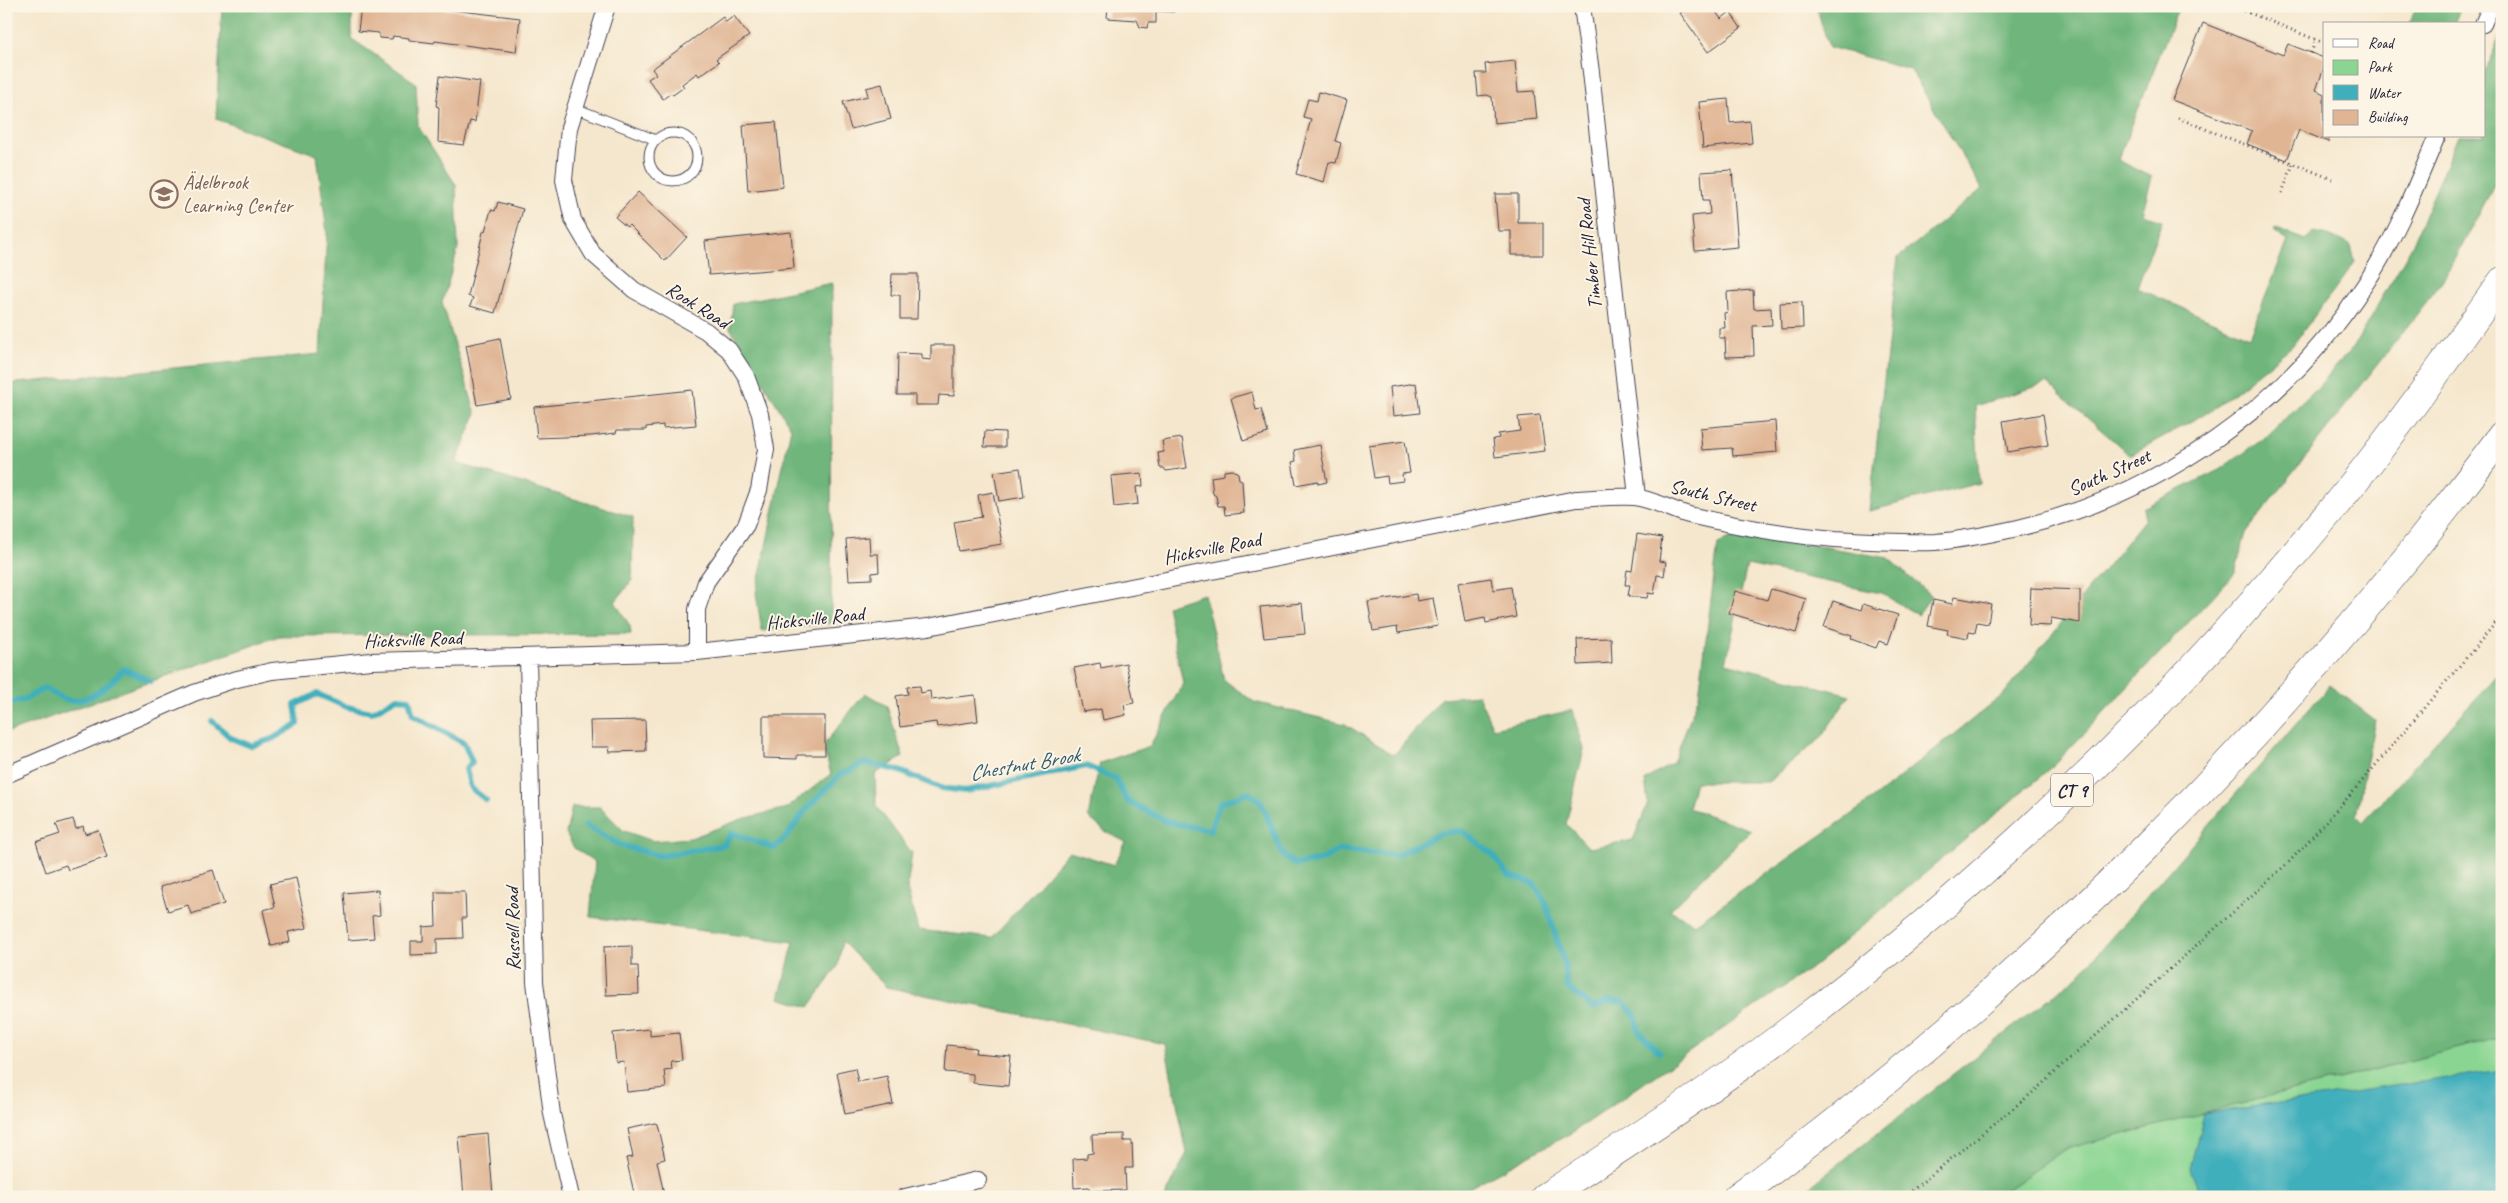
<svg xmlns="http://www.w3.org/2000/svg" width="2508" height="1203" font-family="Caveat,sans-serif">
  <rect width="100%" height="100%" fill="#fcf5e5"/>
  <filter id="ink" filterUnits="userSpaceOnUse"><feTurbulence type="fractalNoise" baseFrequency=".02" numOctaves="2"/><feDisplacementMap in="SourceGraphic" scale="10" xChannelSelector="R" yChannelSelector="G"/><feConvolveMatrix kernelMatrix="1 2 1 2 8 2 1 2 1" color-interpolation-filters="sRGB"/></filter>
  <filter id="wash" filterUnits="userSpaceOnUse"><feTurbulence type="fractalNoise" baseFrequency=".0096" numOctaves="4" result="noise"/><feDisplacementMap in="SourceGraphic" scale="20" xChannelSelector="R" yChannelSelector="G"/><feGaussianBlur stdDeviation="1.12" result="paint"/><feColorMatrix in="noise" values="0 0 0 0 0 0 0 0 0 0 0 0 0 0 0 0 0 1.4 0 .05"/><feComposite in="paint" operator="in"/></filter>
  <g filter="url(#wash)">
    <rect width="100%" height="100%" fill="#f5e7cd"/>
    <!-- green -->
    <path fill="#8ad592" stroke="#567c66" d="M2502 1037V1197H1996L2065 1149Z"/>
    <!-- forest -->
    <path fill="#6fb67c" stroke="#486c5c" d="M222 6H352V39L416 83 418 126 456 185 458 249 442 303 476 414 456 463 633 517 632 580 615 602 630 626 631 634 279 636 6 733V384L320 354 327 233 317 155 216 119Z
      M1816 6H2179L2118 160 2152 177 2142 214 2162 221 2137 288 2249 337 2288 241 2273 231 2274 228 2305 240 2314 232 2331 236 2351 246 2355 262 2292 346 2215 408 2130 455 2047 383 1975 406 1979 483 1869 511 1898 258 1982 189 1910 69 1829 47Z
      M2409 6H2461L2454 24H2410L2415 9Z
      M2502 31V171L2442 282 2246 533 2235 573 2055 764 1817 964 1573 1132 1452 1197H1165L1187 1153 1165 1044 886 987 842 941 838 966 809 1007 779 998 794 942 590 917 595 862 574 848 566 833 572 807H600L624 831 653 841 691 838 742 819 787 808 831 774 823 746 865 693 887 706 903 757 875 774 876 806 912 853 907 889 918 930 992 938 1069 851 1114 865 1126 842 1106 832 1088 817 1100 763 1150 746 1183 683 1167 606 1204 594 1224 680 1254 702 1345 724 1394 755 1442 698 1478 695 1493 728 1573 710 1584 749 1566 824 1589 848 1633 840 1648 803 1645 780 1673 763 1699 695 1718 544 1745 533 1888 558 1931 596 1918 615 1881 593 1747 565 1726 663 1850 695 1820 739 1768 782H1695L1688 808 1751 830 1670 910 1695 924 1866 804 2003 695 2145 519 2143 508 2223 468 2266 437 2318 387 2354 346 2412 246 2458 136H2484V73Z
      M832 283 831 623 762 631 756 593 791 428 730 328 733 304Z
      M2502 670V1037L2065 1149 1996 1197H1797L2079 975 2330 685 2375 720 2356 815 2363 822Z"/>
    <!-- water -->
    <path fill="#40afbc" stroke="#31687c" d="M2502 1070V1197H2202L2190 1168 2204 1114Z"/>
    <g fill="none" stroke-linecap="round" stroke-linejoin="round">
      <!-- stream -->
      <path stroke="#40afbc" stroke-width="6" d="M6 702 24 700 44 688C51 691 61 699 69 700 90 704 111 683 124 669L150 681
        M212 721 231 738 251 746 272 739 298 724 295 705 317 694 347 707 372 712 397 698 409 699 413 715 464 743 472 762 466 769 471 788 486 800
        M585 825 620 845 660 856 724 845 732 833 774 848 787 836 804 812 840 775 865 763 897 770 941 788 966 791 1086 766 1116 779 1127 801 1168 822 1210 830 1220 803 1247 793 1260 800 1284 857 1297 865 1324 859 1338 850 1396 855 1442 833 1462 831 1493 855 1508 875 1533 883 1545 901 1564 962 1567 987 1593 1008 1609 1001 1623 1002 1636 1016 1638 1030 1659 1052"/>
    </g>
    <g id="blocks">
      <!-- building -->
      <path fill="#e0b594" d="M361 6H418L520 18 516 52 435 41 434 43 409 40V38L393 36 392 39 379 38V33L358 31Z
        M1108 6H1175L1174 12 1156 11V23H1148L1147 28 1140 27 1137 20 1107 18Z
        M1690 6H1712L1721 19 1730 12 1741 28 1708 52 1680 13Z
        M734 16 749 36 716 59 719 62 699 76 697 73 682 84 684 87 673 95 671 93 663 99 648 79 656 74 652 69 723 17 726 22Z
        M2203 23 2283 55 2288 44 2324 58V68L2316 90 2324 94V136H2330L2328 142 2299 130 2287 160 2247 144 2252 131 2172 100Z
        M1515 61 1518 92 1534 91 1537 119 1494 123 1492 97 1487 95 1478 96 1476 73H1486L1485 64Z
        M440 76 480 82 475 122 470 121 464 145 438 142 439 107 436 106Z
        M882 84 891 119 851 129 843 102 868 96 866 88Z
        M1319 92 1347 100 1335 141 1341 143 1336 163 1329 162 1324 182 1296 174 1311 119 1303 117 1308 99 1317 101Z
        M1728 99 1730 123 1750 121 1752 143 1703 148 1699 102Z
        M776 122 783 187 748 191 743 125Z
        M1732 170 1738 247 1695 251 1692 216 1710 214 1709 200H1703L1701 172Z
        M638 192 687 237 665 261 629 225 627 227 615 217Z
        M1495 194H1518V223H1543V255H1511V231H1498Z
        M498 202 523 209 495 313 470 306 473 298 468 296 483 232 485 231 491 210 495 211Z
        M791 232 794 268 709 275 705 241Z
        M892 274H918L917 319H900V295H891Z
        M1753 290 1754 309 1771 308 1772 325 1753 326 1754 356 1726 357 1725 338H1719V328H1725L1724 313 1728 312 1727 292Z
        M1802 302 1803 328 1781 329 1780 303Z
        M500 338 511 399 477 405 466 345Z
        M931 345H954V396L939 395 938 405H915V395H897L898 353 922 354V359L931 360Z
        M1416 383 1420 413 1393 416 1390 387Z
        M692 390 696 425 663 428V425L646 427V430H617L616 433 591 436 537 438 534 407Z
        M1252 392 1256 410 1261 409 1268 433 1243 441 1231 398Z
        M2043 414 2048 445 2008 452 2003 421Z
        M1540 415 1545 451 1495 457 1493 439 1499 438 1498 434 1520 431 1518 417Z
        M1775 421 1777 452 1733 456 1732 448 1702 450 1700 428Z
        M985 431 1005 432V447H984Z
        M1182 438 1187 468 1166 471 1164 468H1160L1158 453 1164 452 1162 441Z
        M1405 441 1410 473 1402 474 1403 481 1388 483 1387 476 1374 478 1369 446Z
        M1320 445 1327 482 1318 484V481L1296 485 1292 462 1296 461 1294 450Z
        M1020 468 1024 497 999 501 994 472Z
        M1233 470 1238 473 1239 479 1242 481 1244 513 1225 515 1224 506H1218L1216 496 1213 494 1211 477 1224 475V471Z
        M1142 473 1143 486 1136 487 1138 504 1114 507 1111 476Z
        M993 492 1002 544 959 551 954 522 982 517 978 495Z
        M1637 534 1662 538 1659 561 1666 562 1664 576 1657 575 1654 594 1648 593 1647 598 1628 596 1630 585H1625L1627 570 1632 571Z
        M869 537 870 554H878L879 572 872 573V579L849 580 846 539Z
        M1491 578 1493 590 1511 587 1516 617 1486 623 1485 618 1465 622 1458 583Z
        M2031 588 2080 590V623L2051 618 2050 626 2029 625Z
        M1771 589 1806 599 1796 633 1729 613 1735 591 1767 600Z
        M1416 594 1417 601 1433 598 1438 626 1398 633 1397 627 1373 631 1368 602Z
        M1954 597 1991 604 1988 624 1977 622 1975 633 1969 632 1968 638 1947 634 1948 630 1928 626 1933 600 1952 604Z
        M1833 601 1861 610 1863 604 1898 615 1888 644 1879 641 1876 648 1851 639 1852 636 1824 627Z
        M1302 603 1305 634 1264 638 1260 607Z
        M1611 638 1612 663 1578 665 1577 639Z
        M1100 663 1101 668 1126 663 1134 703 1124 705 1126 715 1103 720 1101 709 1083 712 1074 668Z
        M920 686 921 693 930 691 931 700 975 695 978 721 937 727 936 722 900 727 896 696 908 694 907 687Z
        M763 716H825V755H797V759L763 758Z
        M645 720 646 751 609 752 610 747H591L590 721Z
        M73 819 76 829 83 826 85 834 98 830 107 857 68 870 66 865 46 872 36 842 60 834 56 824Z
        M213 870 224 904 191 914 188 905 168 911 160 887Z
        M296 878 307 928 288 932 290 942 271 946 263 910 275 907 270 884Z
        M378 890 380 915 372 916 374 938 348 940 344 893Z
        M435 892H465L466 918H462L463 938 437 939V954L411 955V941H423V927L436 926Z
        M632 946V966H638L639 994 606 995 604 947Z
        M650 1029V1036L679 1033 682 1060 671 1061 672 1069 664 1070 666 1088 627 1092 624 1062 616 1063 613 1033Z
        M947 1045 976 1048 975 1053 1011 1056 1008 1086 973 1083V1074L945 1072Z
        M855 1068 858 1082 887 1076 893 1104 845 1114 837 1072Z
        M655 1123 657 1124 665 1159 657 1161 664 1194 635 1197 626 1158 633 1157 627 1129Z
        M488 1134 493 1195 464 1197 459 1137Z
        M1124 1134V1141H1132L1133 1168H1125L1126 1190 1089 1191V1187L1074 1188 1073 1159 1087 1158V1154L1093 1153 1092 1135Z"/>
    </g>
  </g>
  <g filter="url(#ink)">
    <use href="#blocks" fill-opacity="0" stroke="#424051" stroke-width="1"/>
    <g fill="none" stroke-linecap="round" stroke-linejoin="round">
      <!-- lane casing -->
      <g stroke="#424051" stroke-width="11">
        <path id="lane" d="M575 108 656 140
          M649 157a24 24 0 1 1 48 0a24 24 0 1 1-48 0Z"/>
      </g>
      <!-- street casing -->
      <g stroke="#424051" stroke-width="18">
        <path id="street" d="M607 6 569 128 564 180 573 220 593 254 634 290 706 331 729 350 746 376 760 414 766 449 759 490 746 525 706 582 697 609V652
          M1582 6 1591 72 1637 497
          M2483 24 2491 6
          M528 657 535 982 552 1114 571 1197
          M6 775 194 693 233 680 272 671 371 661 697 652 928 627 1576 499C1595 498 1615 496 1634 497 1653 499 1671 510 1689 515 1736 526 1787 535 1835 539 1868 541 1901 543 1935 542 1962 540 1991 534 2018 528 2161 494 2287 406 2366 283 2396 237 2416 186 2437 136
          M905 1197 978 1180"/>
      </g>
      <!-- highway casing -->
      <g stroke="#424051" stroke-width="29">
        <path id="highway" d="M1545 1197C1630 1143 1714 1088 1794 1027 1996 874 2177 697 2338 502 2396 431 2449 356 2502 281
          M1737 1197C2032 979 2283 730 2502 435"/>
      </g>
      <!-- path -->
      <path stroke="#424051" stroke-width="3" stroke-dasharray="1 4" stroke-linecap="butt" d="M2240 9 2324 43
        M2311 53 2316 39
        M2178 118 2332 179
        M2282 193 2293 164
        M1904 1197 2032 1093 2289 862 2352 793 2489 631 2502 614"/>
      <!-- lane -->
      <use href="#lane" stroke="#fff" stroke-width="9"/>
      <!-- street -->
      <use href="#street" stroke="#fff" stroke-width="16"/>
      <!-- highway -->
      <use href="#highway" stroke="#fff" stroke-width="28"/>
    </g>
  </g>
  <!-- icons -->
  <defs>
    <g id="school-ring" transform="scale(1.4375)"><circle r="9.5" fill="#fcf5e5" stroke="#8d6e63" stroke-width="1.5"/><path d="M0-5L7-2L0 1L-7-2ZM-4 1L0 2.5L4 1V4Q0 6-4 4Z" fill="#8d6e63"/></g>
  </defs>
  <g fill-rule="evenodd">
    <use href="#school-ring" x="164" y="194"/>
  </g>
  <g text-anchor="middle" stroke-width="4" stroke-linejoin="round" paint-order="stroke">
    <!-- shield labels -->
    <rect fill="#fcf5e5" stroke="#63616e" stroke-width="1" x="2051" y="773.5" width="42" height="33" rx="4"/>
    <g font-size="19" font-weight="bold" fill="#22223b">
      <text x="2072" y="797">CT 9</text>
    </g>
    <!-- education labels -->
    <g font-size="20" fill="#785e54" stroke="#fcf5e5" text-anchor="start">
      <text x="183" y="189">Ädelbrook<tspan x="183" dy="23">Learning Center</tspan></text>
    </g>
    <!-- street labels -->
    <g font-size="20" fill="#22223b" stroke="#fcf5e5">
      <text transform="translate(1589 254) rotate(-96)" y="7">Timber Hill Road</text>
      <text transform="translate(698 305) rotate(32)" y="7">Rook Road</text>
      <text transform="translate(2109 472) rotate(-24)" y="7">South Street</text>
      <text transform="translate(1713 495) rotate(13)" y="7">South Street</text>
      <text transform="translate(1212 548) rotate(-11)" y="7">Hicksville Road</text>
      <text transform="translate(815 618) rotate(-6)" y="7">Hicksville Road</text>
      <text transform="translate(413 639) rotate(-2)" y="7">Hicksville Road</text>
      <text transform="translate(512 929) rotate(-91)" y="7">Russell Road</text>
    </g>
    <!-- water labels -->
    <g font-size="21" font-style="italic" fill="#2e5a6f" stroke="#fcf5e5">
      <text transform="translate(1024 764) rotate(-10)" y="7">Chestnut Brook</text>
    </g>
  </g>
  <!-- margin -->
  <rect width="2508" height="1203" fill="none" stroke="#fcf5e5" stroke-width="25"/>
  <!-- legend -->
  <rect x="2323" y="22" width="162" height="115" fill="#fcf5e5" stroke="#a5a1a1"/>
  <rect x="2333" y="39" width="25" height="8" fill="#ffffff" stroke="#a5a1a1"/>
  <text x="2368" y="48" font-size="15" fill="#22223b">Road</text>
  <rect x="2333" y="60" width="25" height="15" fill="#8ad592" stroke="#a5a1a1"/>
  <text x="2368" y="72" font-size="15" fill="#22223b">Park</text>
  <rect x="2333" y="85" width="25" height="15" fill="#40afbc" stroke="#a5a1a1"/>
  <text x="2368" y="98" font-size="15" fill="#22223b">Water</text>
  <rect x="2333" y="110" width="25" height="15" fill="#e0b594" stroke="#a5a1a1"/>
  <text x="2368" y="122" font-size="15" fill="#22223b">Building</text>
</svg>
